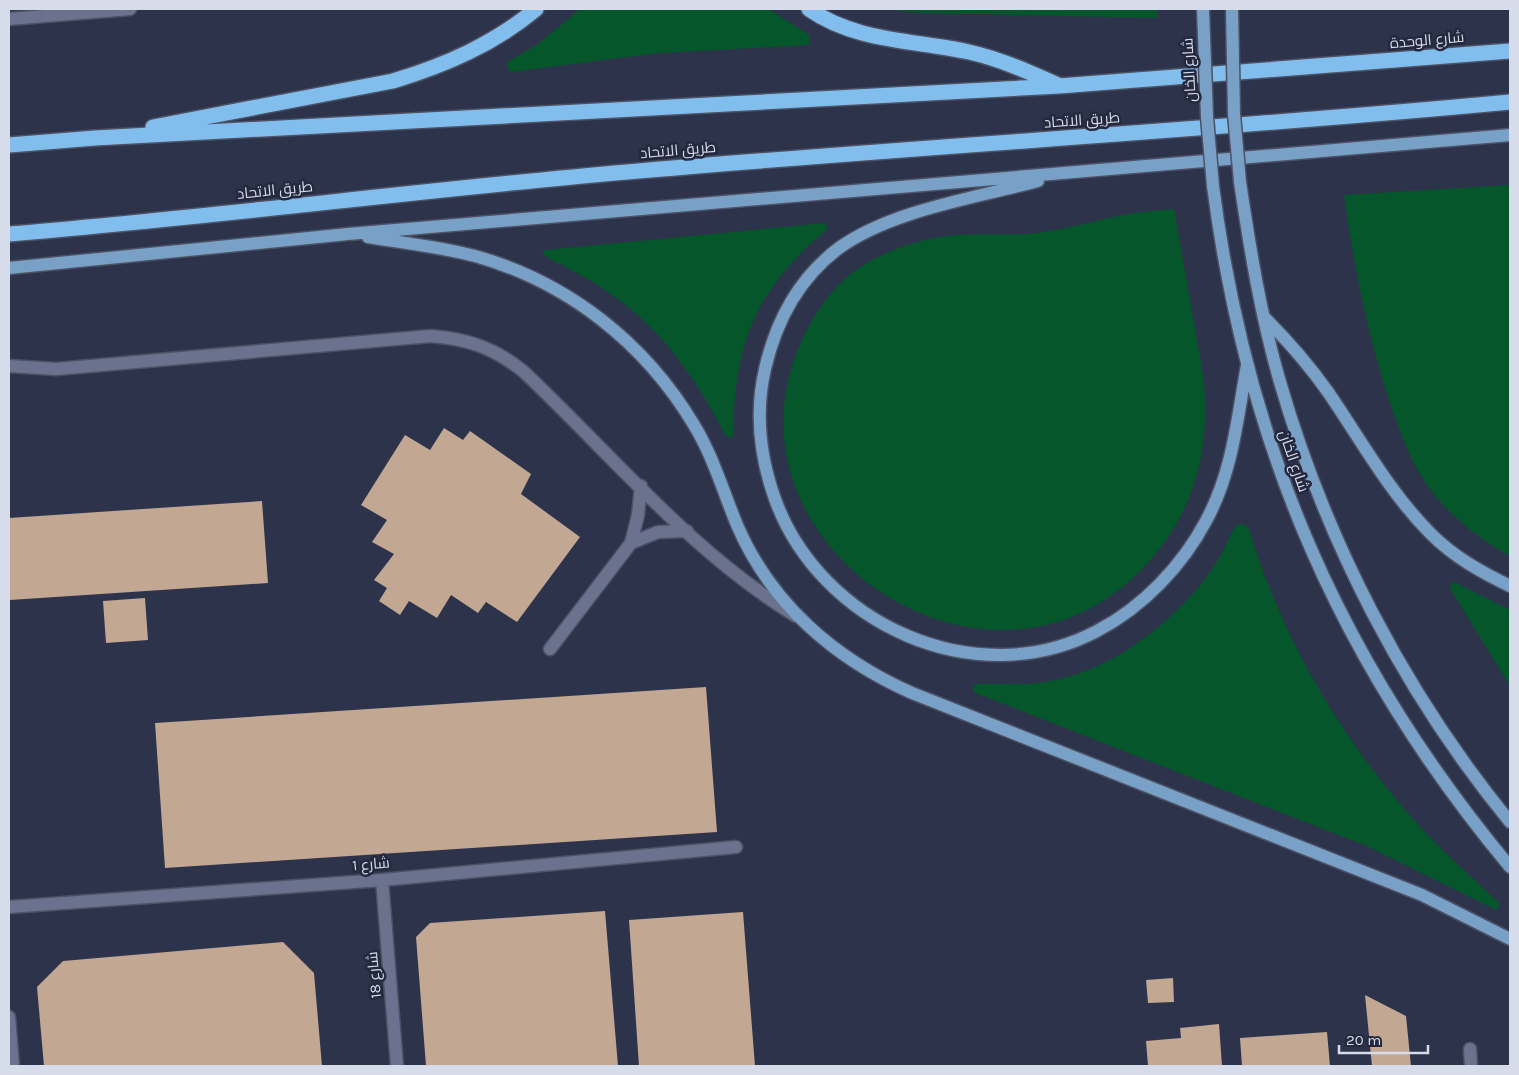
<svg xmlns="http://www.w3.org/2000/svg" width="1519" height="1075" font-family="Karla,Cairo,sans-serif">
  <rect width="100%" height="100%" fill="#2d334b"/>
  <!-- green -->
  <path fill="#05562b" d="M580 9H769L809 35V45L659 53 510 72 506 63 538 44Z
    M881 9H1158V18L921 13Z
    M1510 185V556C1478 538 1449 516 1427 485 1410 461 1401 434 1391 406 1368 338 1354 267 1344 195Z
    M1174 209 1203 375C1212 448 1194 516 1142 569 986 731 709 541 802 340 815 311 838 279 867 263 895 247 927 237 959 235 985 233 1011 236 1037 233 1063 230 1088 222 1114 217 1134 212 1154 211 1174 209Z
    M825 223 828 228C755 291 735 340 733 436L730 438 725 435C697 379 661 328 608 292 587 277 564 267 542 254L545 250Z
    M1239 524 1245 525 1249 529C1282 640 1344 744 1422 829 1446 855 1473 878 1499 903L1498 909H1494L1369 847 973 692 975 684C999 683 1021 686 1044 682 1106 674 1164 629 1203 582 1210 573 1216 563 1222 553 1227 544 1230 530 1239 524Z
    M1454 582 1510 610V686L1451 590 1450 586Z"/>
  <!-- building -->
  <path fill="#c2a792" d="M444 428 463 440 470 431 531 474 521 494 580 537 517 622 486 602 478 613 451 595 437 618 409 601 400 615 379 601 387 588 374 580 394 554 372 542 387 520 361 505 405 435 430 450Z
    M262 501 268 583 10 600 9 518Z
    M145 598 148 640 106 643 103 601Z
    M706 687 717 832 165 868 155 723Z
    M605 911 618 1066H426L416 937 430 923Z
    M743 912 755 1066H639L629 920Z
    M283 942 314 973 322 1066H44L37 987 63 961Z
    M1173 978 1174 1002 1148 1003 1146 980Z
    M1365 995 1406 1016 1411 1066H1372Z
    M1219 1024 1222 1066H1148L1146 1041 1181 1038 1180 1028Z
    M1327 1032 1330 1066H1242L1240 1038Z"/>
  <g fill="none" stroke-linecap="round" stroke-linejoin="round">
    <!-- service casing -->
    <g stroke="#4c5164" stroke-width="15">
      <path id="service" d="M9 19 130 9
        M631 543 658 532 687 531
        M550 649 631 543 638 515 641 486
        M1470 1049 1471 1066"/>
    </g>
    <!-- minor casing -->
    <g stroke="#4c5164" stroke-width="15">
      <path id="minor" d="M9 366 56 369 431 336C468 339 495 348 524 372 612 455 692 553 796 616
        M382 880 397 1066
        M9 907 382 880 736 847
        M9 1017 13 1066"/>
    </g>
    <!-- primary casing -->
    <g stroke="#4c5164" stroke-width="15">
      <path id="primary" d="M1038 181C976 198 892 210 839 248 799 278 776 321 765 369 755 412 760 457 775 499 820 624 976 695 1097 631 1143 607 1182 566 1206 521 1233 471 1237 419 1247 365
        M1240 182C1250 249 1261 317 1280 382 1326 541 1405 694 1510 822
        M1213 186C1247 448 1341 664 1510 867
        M368 237C403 243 441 247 475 256 568 282 645 343 694 425 713 456 723 491 737 525 771 604 835 659 912 693L1422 895 1510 939
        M9 268 348 234 1510 135
        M1264 317C1287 340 1309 365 1328 392 1361 440 1389 492 1431 534 1454 557 1481 572 1510 586"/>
    </g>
    <!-- motorway casing -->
    <g stroke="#4c5164" stroke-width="18">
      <path id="motorway" d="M809 9C856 42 915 40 969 52 1000 59 1029 72 1058 85
        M153 127 393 81C446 65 494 44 536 9
        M9 145 95 138 1059 86 1510 51
        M9 234C215 217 420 190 627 172 921 146 1216 130 1510 102"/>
    </g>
    <!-- service -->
    <use href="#service" stroke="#6b728d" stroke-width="12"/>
    <!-- minor -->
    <use href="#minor" stroke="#6b728d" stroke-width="12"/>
    <!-- primary -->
    <use href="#primary" stroke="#79a0c7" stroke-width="12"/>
    <!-- motorway -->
    <use href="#motorway" stroke="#82beed" stroke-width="15"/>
    <!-- primary-bridge casing -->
    <g stroke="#4c5164" stroke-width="15" stroke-linecap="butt">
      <path id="primary-bridge" d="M1203 9 1207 117 1213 186
        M1232 9 1234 114 1240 182"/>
    </g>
    <!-- primary-bridge -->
    <use href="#primary-bridge" stroke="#79a0c7" stroke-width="12"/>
  </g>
  <g text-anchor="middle" stroke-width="5" stroke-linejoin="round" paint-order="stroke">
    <!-- street labels -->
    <g font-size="15" fill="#d7dceb" stroke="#242940">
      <text transform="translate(1427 40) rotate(-5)" y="5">شارع الوحدة</text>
      <text transform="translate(1189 70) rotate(-93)" y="5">شارع الخان</text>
      <text transform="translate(1082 120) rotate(-4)" y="5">طريق الاتحاد</text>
      <text transform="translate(678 150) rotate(-5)" y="5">طريق الاتحاد</text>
      <text transform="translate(275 190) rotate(-6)" y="5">طريق الاتحاد</text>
      <text transform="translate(1294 461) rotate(71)" y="5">شارع الخان</text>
      <text transform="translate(371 864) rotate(-5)" y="5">شارع 1</text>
      <text transform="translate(374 975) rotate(-95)" y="5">شارع 18</text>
    </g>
  </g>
  <!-- border -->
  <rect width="1519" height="1075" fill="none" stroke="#d7dceb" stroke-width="20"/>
  <!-- scale -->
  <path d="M1339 1045v8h89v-8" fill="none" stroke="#d7dceb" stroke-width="2.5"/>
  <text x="1346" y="1045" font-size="15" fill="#d7dceb" stroke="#242940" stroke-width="4" paint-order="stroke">20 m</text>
</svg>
